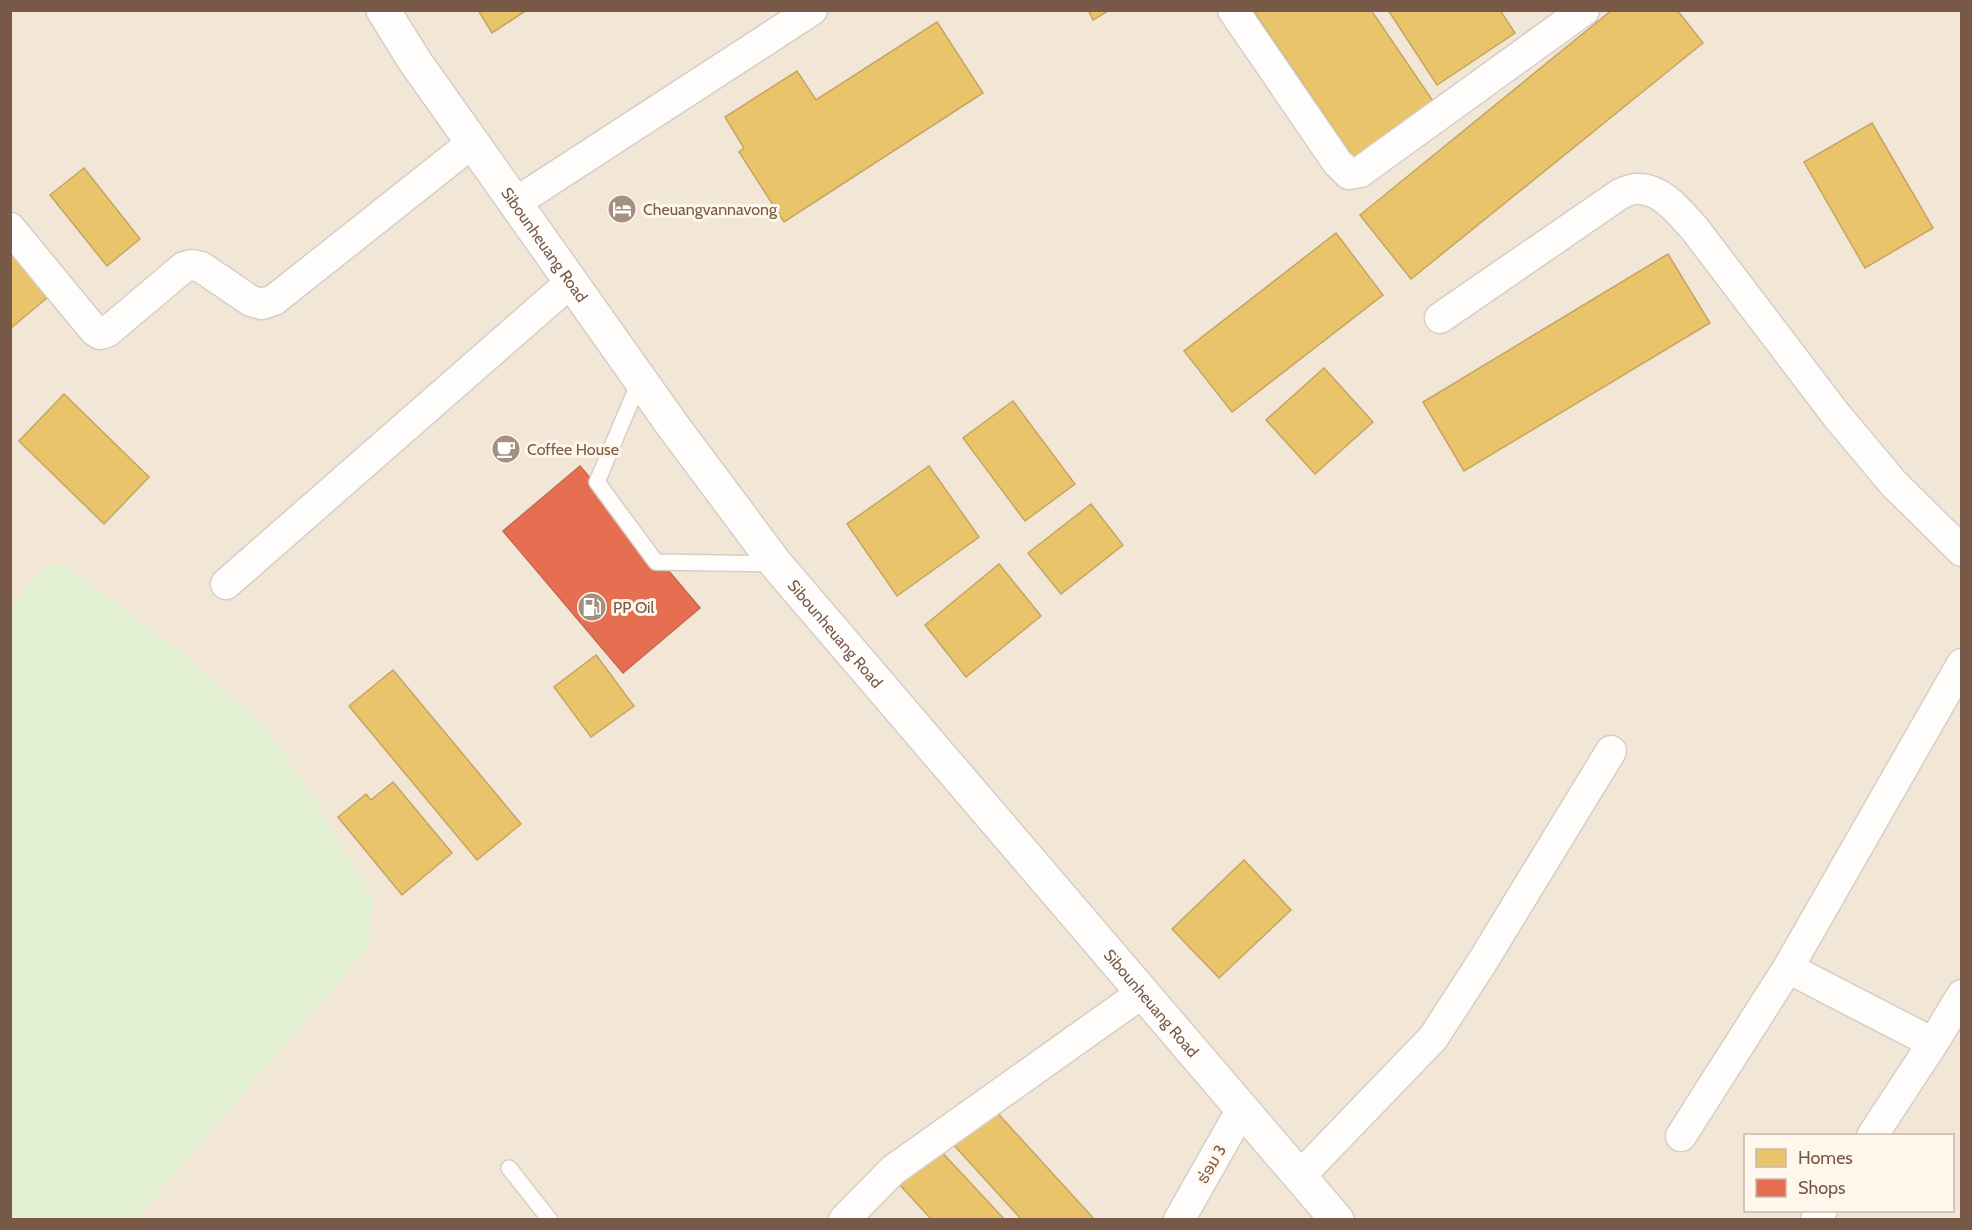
<svg xmlns="http://www.w3.org/2000/svg" width="1972" height="1230" font-family="Cabin,'Noto Sans Lao',sans-serif">
  <rect width="100%" height="100%" fill="#f8f3e9"/>
  <!-- residential -->
  <path fill="#f2e6d6" fill-rule="evenodd" d="M10 11H1961V1219H11ZM1746 1136H1952V1210H1746Z"/>
  <!-- green -->
  <path fill="#e3f0d2" d="M54 564 67 567 179 651 260 721 307 787 374 900 368 948 136 1219H11V607L39 570Z"/>
  <!-- homes -->
  <path fill="#e9c46a" stroke="#c7a460" stroke-width="1.5" d="M478 10H527L492 33Z
    M1088 10H1110L1093 20Z
    M1253 10H1371L1435 104 1355 160Z
    M1388 10H1500L1515 33 1437 85Z
    M1612 10H1677L1703 43 1411 279 1360 215Z
    M937 22 983 93 784 222 739 152 744 148 725 117 797 71 816 100Z
    M1872 123 1933 228 1865 268 1804 162Z
    M84 168 140 239 107 266 50 195Z
    M1336 233 1383 295 1232 412 1184 351Z
    M10 240 54 292 10 329Z
    M1668 254 1710 323 1464 471 1423 402Z
    M1324 368 1373 422 1315 474 1266 420Z
    M64 394 149 477 104 524 19 441Z
    M1013 401 1075 484 1025 521 963 438Z
    M929 466 979 537 897 596 847 524Z
    M1091 504 1123 545 1061 594 1028 553Z
    M999 564 1041 616 966 677 925 625Z
    M596 655 634 706 591 737 554 687Z
    M393 670 521 824 477 860 349 706Z
    M393 782 452 853 402 895 338 817 366 794 371 800Z
    M1244 860 1291 910 1219 978 1172 929Z
    M992 1107 1095 1220H1022L952 1143Z
    M937 1147 1005 1220H932L899 1184Z"/>
  <!-- shops -->
  <path fill="#e76f51" stroke="#c6684e" stroke-width="1.5" d="M580 466 700 608 623 673 503 531Z"/>
  <g fill="none" stroke-linecap="round" stroke-linejoin="round">
    <!-- service casing -->
    <g stroke="#d6cec6" stroke-width="18">
      <path id="service" d="M640 380 597 482 656 562 773 564
        M509 1168 550 1220"/>
    </g>
    <!-- minor casing -->
    <g stroke="#d6cec6" stroke-width="33">
      <path id="minor" d="M1233 10 1337 162 1349 174 1360 172 1584 10
        M515 203 812 10
        M10 228 94 330 100 334 107 332 184 267 192 265 201 267 251 301 262 304 274 300 472 143
        M1440 318 1620 194C1625 192 1633 188 1639 189 1662 189 1679 212 1694 228L1837 416 1894 484 1962 551
        M226 584 571 282
        M1788 968 1933 1043
        M1681 1136 1788 968 1962 664
        M1872 1136 1933 1043 1962 995
        M1300 1176 1433 1038 1481 964 1611 751
        M844 1220 893 1170 1142 993
        M1179 1220 1242 1109
        M1816 1220 1822 1210"/>
    </g>
    <!-- tertiary casing -->
    <g stroke="#d6cec6" stroke-width="36">
      <g id="tertiary">
        <path id="s1" d="M383 10 414 60 673 426 776 564 1337 1220"/>
      </g>
    </g>
    <!-- service -->
    <use href="#service" stroke="#fefdfc" stroke-width="15"/>
    <!-- minor -->
    <use href="#minor" stroke="#fefdfc" stroke-width="30"/>
    <!-- tertiary -->
    <use href="#tertiary" stroke="#fefdfc" stroke-width="33"/>
  </g>
  <!-- icons -->
  <defs>
    <g id="hotel-disc" transform="scale(1.5)"><circle r="9.5" fill="#a58f80" stroke="#fff7eb"/><path d="M-6-4.5h1.5V1H6V5H4.5V3h-9V5H-6ZM-4 0a1.8 1.8 0 1 1 3.6 0ZM.5 0V-2.5h3Q6-2.5 6 0Z" fill="#fff"/></g>
    <g id="cafe-disc" transform="scale(1.5)"><circle r="9.5" fill="#a58f80" stroke="#fff7eb"/><path d="M-5.5-4.5H6V0H3Q3 3.5 0 3.5H-2.5Q-5.5 3.5-5.5 0ZM3-3.2v2h1.7v-2ZM-6 4.5H4V6H-6Z" fill="#fff"/></g>
    <g id="fuel-disc" transform="scale(1.5)"><circle r="9.5" fill="#a58f80" stroke="#fff7eb"/><path d="M-5.5-6h7V0h2V4h1.3V-2.5L3-4.5l.8-.8L6-3V5H2.5V1h-1V6h-7ZM-4.2-4.7v3.2H.2V-4.7Z" fill="#fff"/></g>
  </defs>
  <g fill-rule="evenodd">
    <use href="#hotel-disc" x="622" y="209"/>
    <use href="#cafe-disc" x="506" y="449"/>
    <use href="#fuel-disc" x="592" y="607"/>
  </g>
  <g text-anchor="middle" stroke-width="6" stroke-linejoin="round" paint-order="stroke">
    <!-- poi labels -->
    <g font-size="16" fill="#785947" stroke="#fff7eb" text-anchor="start">
      <text x="643" y="215">Cheuangvannavong</text>
      <text x="527" y="455">Coffee House</text>
      <text x="613" y="613">PP Oil</text>
    </g>
    <!-- street labels -->
    <g font-size="16" fill="#785947" stroke="#fff7eb">
      <text dy="6" stroke="none"><textPath href="#s1" startOffset="285">Sibounheuang Road</textPath></text>
      <text dy="6" stroke="none"><textPath href="#s1" startOffset="771">Sibounheuang Road</textPath></text>
      <text dy="6" stroke="none"><textPath href="#s1" startOffset="1257">Sibounheuang Road</textPath></text>
      <text transform="translate(1211 1164) rotate(-60)" y="6">ຮ່ອມ 3</text>
    </g>
  </g>
  <!-- border -->
  <rect width="1972" height="1230" fill="none" stroke="#785947" stroke-width="24"/>
  <!-- legend -->
  <rect x="1744" y="1134" width="210" height="78" fill="#fff7eb" stroke="#c9b8a9" stroke-width="1.5"/>
  <rect x="1756" y="1149" width="30" height="18" fill="#e9c46a" stroke="#c9b8a9" stroke-width="1.5"/>
  <text x="1798" y="1164" font-size="18" fill="#785947">Homes</text>
  <rect x="1756" y="1179" width="30" height="18" fill="#e76f51" stroke="#c9b8a9" stroke-width="1.5"/>
  <text x="1798" y="1194" font-size="18" fill="#785947">Shops</text>
</svg>
